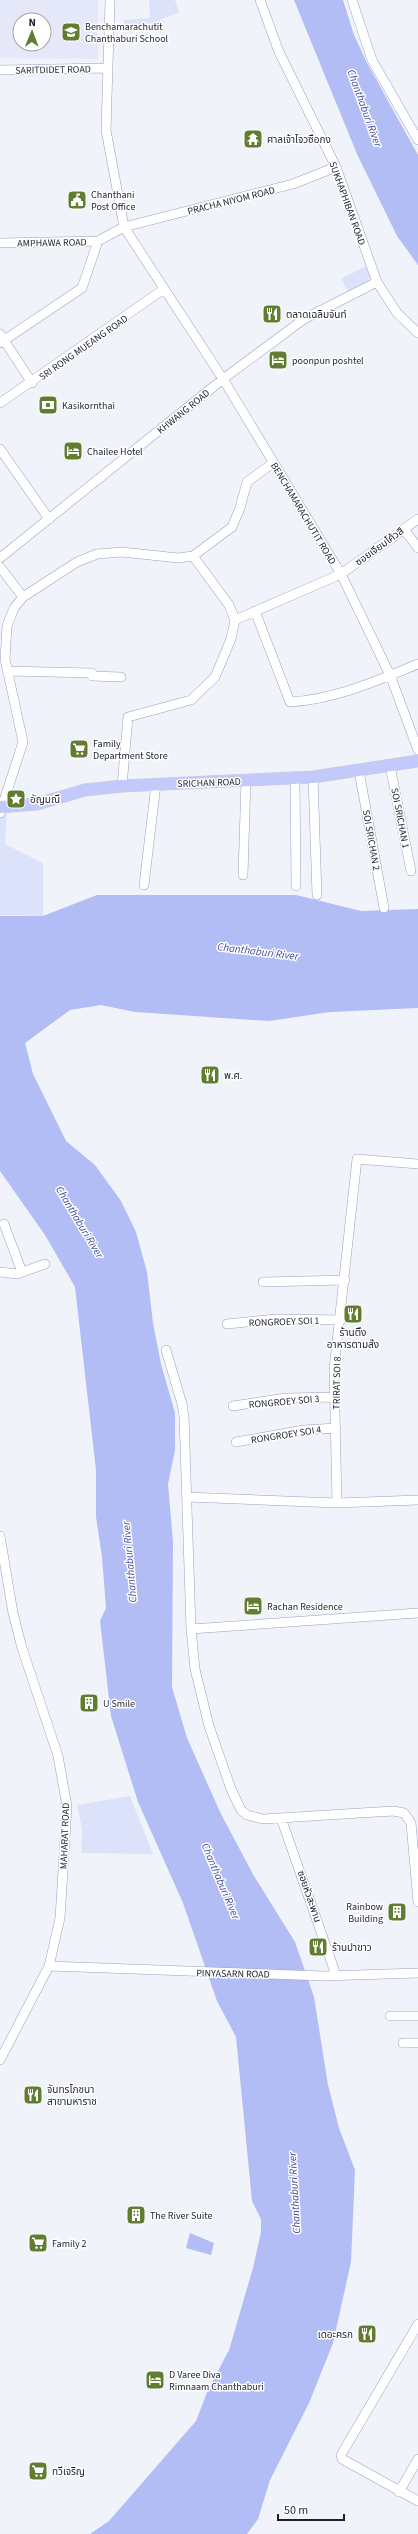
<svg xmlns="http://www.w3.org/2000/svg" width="418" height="2534" font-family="'Source Sans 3','Noto Sans Thai',sans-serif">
  <rect width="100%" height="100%" fill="#f1f3fa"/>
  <!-- built -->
  <path fill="#e5e8f8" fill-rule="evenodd" d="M0 0H98V59L0 58ZM20 20H44V44H20Z"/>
  <!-- green -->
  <path fill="#dde2fb" d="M149 0H175L179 12 130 33 124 28V20L150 18Z
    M366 266 370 274 369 281 348 291 341 279Z
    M0 806 7 807 5 844 43 863V916L0 915Z
    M130 1796 153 1854 81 1853 82 1829 77 1805Z"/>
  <!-- water -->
  <path fill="#b2bcf5" d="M294 0H343L354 35 367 63 418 155V265L397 236 357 154Z
    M97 895H296L361 911 418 909V1008L330 1012 269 1021 135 1012 101 1005 70 1010 25 1043 33 1074 66 1141 95 1165 121 1201 136 1232 147 1272 153 1323 161 1364 175 1413V1450L168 1484 173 1542 172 1687 187 1738 221 1814 254 1876 295 1942 314 1997 328 2085 339 2128 355 2170 351 2262 333 2343 309 2403 270 2480 258 2519 247 2534H90L109 2521 196 2421 208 2390 229 2350 253 2268 261 2232V2219L252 2201 236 2037 217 2001 183 1903 138 1802 111 1716 100 1621 106 1608 102 1557 96 1517V1470L75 1287 45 1235 0 1171V916H43Z
    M190 2233 214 2243 211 2255 186 2248Z"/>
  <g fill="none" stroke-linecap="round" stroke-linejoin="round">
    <!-- minor casing -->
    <g stroke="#9ba0c0" stroke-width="10">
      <path id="minor" d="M110 0 106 130 124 227 223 379 341 574 390 675 418 750
        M260 0 279 52 336 167 377 282 397 313 418 333
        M352 0 372 60 418 140
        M0 70 106 68
        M0 243 98 241 124 227 293 184 336 167
        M0 334 32 383
        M0 343 82 288 98 241
        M0 403 164 289
        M0 449 49 519
        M404 529 418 548
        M0 558 223 379 304 319 377 282
        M0 567 23 597
        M255 611 290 702C336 699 376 681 418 664
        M235 620 341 574 418 519
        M7 671 92 673V676L121 677
        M390 766 411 871
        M359 771 384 908
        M313 777 317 895
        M295 778 296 886
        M122 786 128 717 191 700 215 677 231 639 235 620 229 605 193 556
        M0 813 23 742 5 659 7 626 14 608 23 597 77 562 97 554 122 552 178 558 193 556 232 527 240 508 247 482 273 463
        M243 875 246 780
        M144 885 156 784
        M418 1164 357 1159 334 1369 337 1503 418 1500
        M4 1224 22 1272
        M0 1272 17 1274 45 1264
        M263 1282 345 1280
        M227 1324 276 1319 341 1320
        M166 1350 182 1404 184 1416 191 1629 195 1669 209 1726 231 1789 241 1810 247 1815 263 1819 393 1811 404 1813 411 1823 418 1902
        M233 1406 286 1398 335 1397
        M236 1442 304 1430 336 1428
        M187 1497 337 1503
        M0 1536 13 1613 22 1648 58 1756 67 1806 60 1918 49 1966 0 2060
        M191 1629 418 1613
        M281 1818 336 1975
        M49 1966 324 1976 418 1973
        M390 2016H418
        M403 2043H418
        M418 2324 341 2455 342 2459 418 2501
        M399 2492 418 2459"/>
    </g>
    <!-- major casing -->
    <g stroke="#ceced1" stroke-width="13">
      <path id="major" d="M0 807 37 804 85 790 122 786 313 777 418 761"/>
    </g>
    <!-- minor -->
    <use href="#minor" stroke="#fff" stroke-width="9"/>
    <!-- major -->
    <use href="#major" stroke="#c3cafb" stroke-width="12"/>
  </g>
  <!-- icons -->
  <defs>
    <g id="school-square" transform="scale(1)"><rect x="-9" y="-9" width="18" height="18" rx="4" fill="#617d31" stroke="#fff"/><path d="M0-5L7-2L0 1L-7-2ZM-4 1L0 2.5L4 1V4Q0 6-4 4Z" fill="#fff"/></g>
    <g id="temple-square" transform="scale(1)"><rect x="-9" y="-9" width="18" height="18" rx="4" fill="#617d31" stroke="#fff"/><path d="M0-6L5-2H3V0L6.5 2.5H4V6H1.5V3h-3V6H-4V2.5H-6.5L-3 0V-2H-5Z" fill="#fff"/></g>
    <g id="civic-square" transform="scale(1)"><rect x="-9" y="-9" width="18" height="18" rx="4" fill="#617d31" stroke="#fff"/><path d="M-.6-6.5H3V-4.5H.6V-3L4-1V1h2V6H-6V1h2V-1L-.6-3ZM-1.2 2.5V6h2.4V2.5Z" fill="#fff"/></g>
    <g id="restaurant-square" transform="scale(1)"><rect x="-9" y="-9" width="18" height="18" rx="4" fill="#617d31" stroke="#fff"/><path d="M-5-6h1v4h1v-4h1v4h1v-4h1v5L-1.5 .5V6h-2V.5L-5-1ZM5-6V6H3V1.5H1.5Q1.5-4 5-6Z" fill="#fff"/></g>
    <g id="hotel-square" transform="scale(1)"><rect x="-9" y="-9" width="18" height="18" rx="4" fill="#617d31" stroke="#fff"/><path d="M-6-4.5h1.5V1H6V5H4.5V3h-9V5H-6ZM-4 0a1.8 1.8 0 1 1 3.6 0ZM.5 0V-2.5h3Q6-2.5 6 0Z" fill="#fff"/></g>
    <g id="bank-square" transform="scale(1)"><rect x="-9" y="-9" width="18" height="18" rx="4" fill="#617d31" stroke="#fff"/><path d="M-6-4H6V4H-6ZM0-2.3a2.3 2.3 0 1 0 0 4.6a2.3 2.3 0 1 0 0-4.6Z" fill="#fff"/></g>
    <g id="supermarket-square" transform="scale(1)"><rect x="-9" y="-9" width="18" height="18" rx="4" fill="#617d31" stroke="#fff"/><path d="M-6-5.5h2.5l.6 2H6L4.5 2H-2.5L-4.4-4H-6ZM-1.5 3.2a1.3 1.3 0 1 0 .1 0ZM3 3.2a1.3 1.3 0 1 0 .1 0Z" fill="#fff"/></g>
    <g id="sight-square" transform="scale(1)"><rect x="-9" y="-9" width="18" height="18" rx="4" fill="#617d31" stroke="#fff"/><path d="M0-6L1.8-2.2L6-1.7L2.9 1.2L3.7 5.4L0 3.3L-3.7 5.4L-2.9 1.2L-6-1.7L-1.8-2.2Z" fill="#fff"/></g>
    <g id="building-square" transform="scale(1)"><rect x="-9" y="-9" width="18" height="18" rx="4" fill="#617d31" stroke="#fff"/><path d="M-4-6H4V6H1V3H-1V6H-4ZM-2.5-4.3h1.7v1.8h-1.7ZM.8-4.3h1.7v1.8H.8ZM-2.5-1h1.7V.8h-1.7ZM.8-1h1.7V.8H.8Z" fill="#fff"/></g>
  </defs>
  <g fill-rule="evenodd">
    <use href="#school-square" x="71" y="32"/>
    <use href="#temple-square" x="253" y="139"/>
    <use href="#civic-square" x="77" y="200"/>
    <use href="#restaurant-square" x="272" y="314"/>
    <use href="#hotel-square" x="278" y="360"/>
    <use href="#bank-square" x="48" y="405"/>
    <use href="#hotel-square" x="73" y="451"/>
    <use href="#supermarket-square" x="79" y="749"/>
    <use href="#sight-square" x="16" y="799"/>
    <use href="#restaurant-square" x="210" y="1075"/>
    <use href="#restaurant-square" x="353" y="1314"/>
    <use href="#hotel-square" x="253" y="1606"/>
    <use href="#building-square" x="89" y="1703"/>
    <use href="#building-square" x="397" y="1912"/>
    <use href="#restaurant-square" x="318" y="1947"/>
    <use href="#restaurant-square" x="33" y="2095"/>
    <use href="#building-square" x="136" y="2215"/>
    <use href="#supermarket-square" x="38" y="2243"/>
    <use href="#restaurant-square" x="367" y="2334"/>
    <use href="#hotel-square" x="155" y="2380"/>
    <use href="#supermarket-square" x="38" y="2471"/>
  </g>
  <g text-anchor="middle" stroke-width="3" stroke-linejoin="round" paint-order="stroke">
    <!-- poi labels -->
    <g font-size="10" fill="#1e202c" stroke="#fff" text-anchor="start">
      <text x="85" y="30">Benchamarachutit<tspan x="85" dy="12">Chanthaburi School</tspan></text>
      <text x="267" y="143">ศาลเจ้าโจวซือกง</text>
      <text x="91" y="198">Chanthani<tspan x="91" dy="12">Post Office</tspan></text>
      <text x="286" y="318">ตลาดเฉลิมจันท์</text>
      <text x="292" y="364">poonpun poshtel</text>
      <text x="62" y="409">Kasikornthai</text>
      <text x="87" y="455">Chailee Hotel</text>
      <text x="93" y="747">Family<tspan x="93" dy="12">Department Store</tspan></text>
      <text x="30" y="803">อัญมณี</text>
      <text x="224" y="1079">พ.ศ.</text>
      <text x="353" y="1336" text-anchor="middle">ร้านติ๊ง<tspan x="353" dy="12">อาหารตามสั่ง</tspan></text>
      <text x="267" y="1610">Rachan Residence</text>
      <text x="103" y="1707">U Smile</text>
      <text x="383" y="1910" text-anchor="end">Rainbow<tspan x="383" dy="12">Building</tspan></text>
      <text x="332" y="1951">ร้านปาขาว</text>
      <text x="47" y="2093">จันทรโภชนา<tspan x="47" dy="12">สาขามหาราช</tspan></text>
      <text x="150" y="2219">The River Suite</text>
      <text x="52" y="2247">Family 2</text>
      <text x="353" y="2338" text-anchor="end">เดอะครก</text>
      <text x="169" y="2378">D Varee Diva<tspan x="169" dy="12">Rimnaam Chanthaburi</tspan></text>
      <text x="52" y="2475">ทวีเจริญ</text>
    </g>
    <!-- street labels -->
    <g font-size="10" fill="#1e202c" stroke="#fff">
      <text transform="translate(53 69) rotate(-1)" y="4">SARITDIDET ROAD</text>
      <text transform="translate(231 200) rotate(-14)" y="4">PRACHA NIYOM ROAD</text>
      <text transform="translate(348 203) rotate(70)" y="4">SUKHAPHIBAN ROAD</text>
      <text transform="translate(52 242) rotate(-1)" y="4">AMPHAWA ROAD</text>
      <text transform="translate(83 347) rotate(-35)" y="4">SRI RONG MUEANG ROAD</text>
      <text transform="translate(183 411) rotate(-39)" y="4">KHWANG ROAD</text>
      <text transform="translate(304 513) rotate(59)" y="4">BENCHAMARACHUTIT ROAD</text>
      <text transform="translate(379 546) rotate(-36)" y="4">ซอยเจียมโค้วสี</text>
      <text transform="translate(209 782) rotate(-2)" y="4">SRICHAN ROAD</text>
      <text transform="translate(401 818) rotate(79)" y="4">SOI SRICHAN 1</text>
      <text transform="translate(372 840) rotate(80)" y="4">SOI SRICHAN 2</text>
      <text transform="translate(284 1321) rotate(-2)" y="4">RONGROEY SOI 1</text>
      <text transform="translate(336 1383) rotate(-89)" y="4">TRIRAT SOI 8</text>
      <text transform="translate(284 1401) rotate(-5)" y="4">RONGROEY SOI 3</text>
      <text transform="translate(286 1434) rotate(-9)" y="4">RONGROEY SOI 4</text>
      <text transform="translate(64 1836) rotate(-88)" y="4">MAHARAT ROAD</text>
      <text transform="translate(310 1896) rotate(71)" y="4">ซอยหัวสะพาน</text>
      <text transform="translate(233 1973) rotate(1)" y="4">PINYASARN ROAD</text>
    </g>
    <!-- water labels -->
    <g font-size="11" font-style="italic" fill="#43499b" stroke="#fff">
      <text transform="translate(365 108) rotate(70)" y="4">Chanthaburi River</text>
      <text transform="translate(258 951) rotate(7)" y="4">Chanthaburi River</text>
      <text transform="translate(80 1222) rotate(59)" y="4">Chanthaburi River</text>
      <text transform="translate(129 1562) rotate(-95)" y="4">Chanthaburi River</text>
      <text transform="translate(221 1881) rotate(67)" y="4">Chanthaburi River</text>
      <text transform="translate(294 2193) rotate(-93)" y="4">Chanthaburi River</text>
    </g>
  </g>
  <!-- north arrow -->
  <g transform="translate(32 32) rotate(1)"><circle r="19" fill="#ffffff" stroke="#a5a6ab"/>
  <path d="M0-3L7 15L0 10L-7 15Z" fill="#617d31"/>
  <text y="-6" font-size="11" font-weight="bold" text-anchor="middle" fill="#1e202c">N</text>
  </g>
  <!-- scale -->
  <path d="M278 2514v6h66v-6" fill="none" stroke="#1e202c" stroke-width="2"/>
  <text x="284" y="2514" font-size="12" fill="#1e202c" stroke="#ffffff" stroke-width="3" paint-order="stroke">50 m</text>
</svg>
